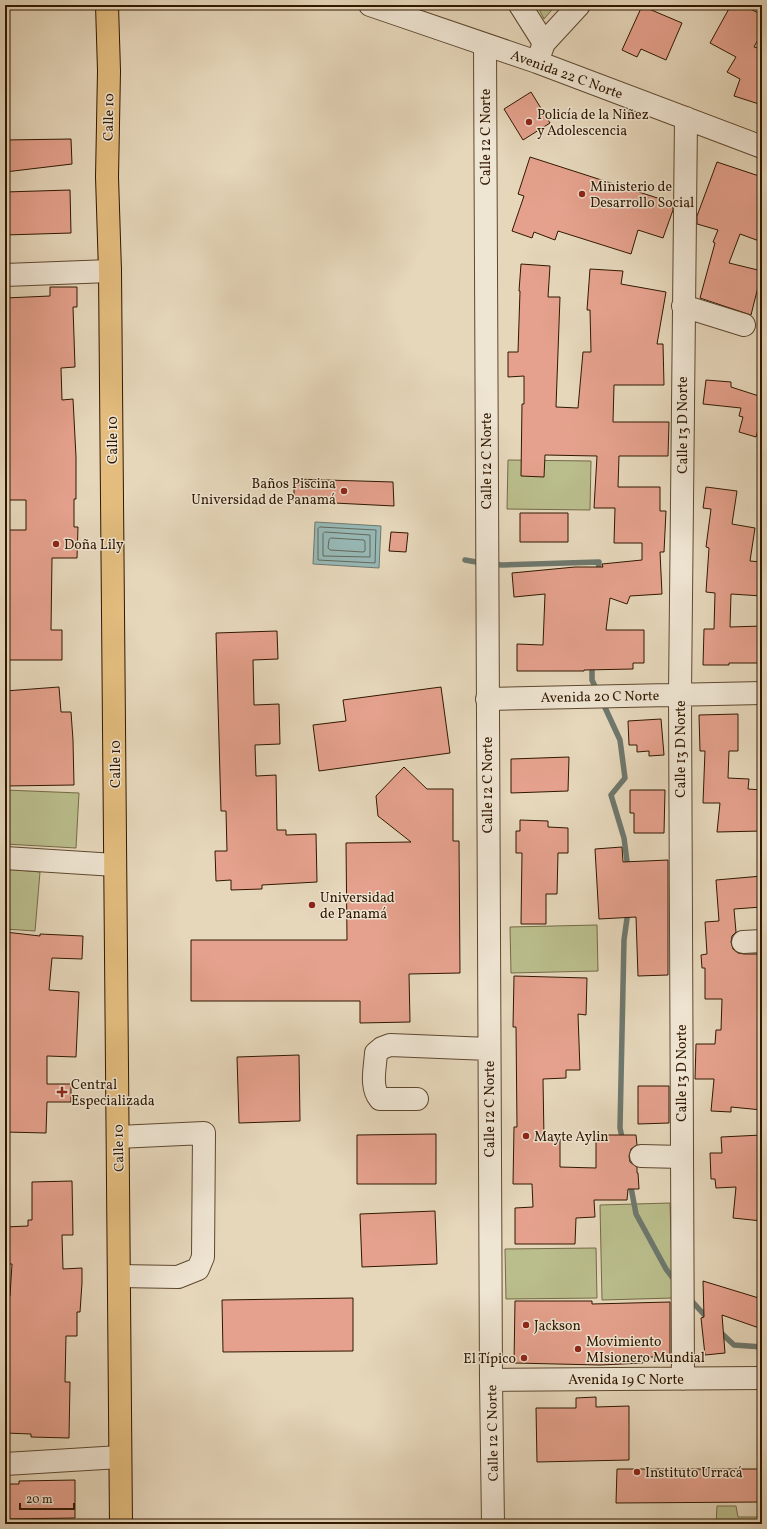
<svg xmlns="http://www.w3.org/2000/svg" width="767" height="1529" font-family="Vollkorn,serif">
  <rect width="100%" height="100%" fill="#e6d7bb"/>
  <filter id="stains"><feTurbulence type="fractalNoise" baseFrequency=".005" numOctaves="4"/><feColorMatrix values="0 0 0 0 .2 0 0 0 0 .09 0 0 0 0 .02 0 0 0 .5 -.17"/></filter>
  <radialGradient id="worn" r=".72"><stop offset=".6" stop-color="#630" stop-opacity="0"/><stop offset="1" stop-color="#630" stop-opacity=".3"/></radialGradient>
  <!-- green -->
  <path fill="#babd8c" stroke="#756a46" d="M537 5H556L544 19Z
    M508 460 591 461 590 510 507 509Z
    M5 790 79 793 76 848 5 844Z
    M5 869 40 872 35 931 5 929Z
    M597 925 598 971 511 973 510 927Z
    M670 1203 673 1298 602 1300 600 1205Z
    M596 1248 597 1298 506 1299 505 1249Z
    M717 1506H736L738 1517H758V1506H762V1524H716Z"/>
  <!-- water -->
  <path fill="#97b8b6" stroke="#6e786d" d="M315 522 381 526 379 568 313 564Z"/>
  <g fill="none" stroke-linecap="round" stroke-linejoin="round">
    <!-- shore -->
    <path stroke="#64685b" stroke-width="1" d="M320 527 376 530 375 563 318 560V529Z
      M325 532 370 535V557L323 556V534Z
      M331 538 364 540 365 542V551L363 552 330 550 328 548 329 540Z"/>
    <!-- stream -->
    <path stroke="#6e786d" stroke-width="5.5" d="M465 560 482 563
      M491 564 502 565 599 562 598 573
      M592 663V680L597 691
      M602 701 620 740 625 778 611 795 624 838 628 869
      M623 1142 620 1128 624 940 628 911
      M630 1182 636 1214 666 1269 676 1282
      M689 1298 709 1320
      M719 1331 734 1345 762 1347"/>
  </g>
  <!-- building -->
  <path fill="#e5a18d" stroke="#301800" d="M731 5H743L762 15V32L754 47 762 49V105L734 96 740 79 727 72 736 57 710 43Z
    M642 6 682 23 666 60 641 49 637 57 622 50Z
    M531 92 550 123 523 140 504 109Z
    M71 139 72 164 5 172V140Z
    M530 157 673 203V210L663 238 638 230 631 254 558 231 555 240 534 232 532 238 512 231 524 196 518 194Z
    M717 162 762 177V242L740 234 729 263 762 271 751 315 700 298 715 243 713 242 718 230 697 224V216Z
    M70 190 71 233 5 235V192Z
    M521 264 550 266 548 297H560L556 407 578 408 583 352H591L590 310H587L590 269 623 271 621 284 666 292 657 344H663L664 385H614L613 422H669L668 456H619L618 487H660V511H666L664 552H660L662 594 630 596 627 604 610 598 606 630H644V663H633V669L584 670V671H517V644L543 645 545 594 514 597 512 573 575 567H603L602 564 642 560V543H614L615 508H594L597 456 545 455 544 477 521 476 522 404H524V376L508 377V352H518L520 291H519Z
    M50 287H77V307H73L75 367 61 368 62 400 73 399 76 457V499H74V527H78L77 558H52L51 630H62V660H5V530H26V500H5V298L50 296Z
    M706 380 731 382V387L762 397V417L756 437 739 432 743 417 739 416 741 408 703 404Z
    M294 479 393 482 394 506 294 501Z
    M706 487 737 491 732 524 755 528 750 561 762 562V596L731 594 730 627 762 626V663H729V665H703L704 629H714L715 593 706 592 709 548 706 547 711 509 703 508Z
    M520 513H568V542H520Z
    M391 532 408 533 406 552 389 551Z
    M277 631 278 659 253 660 254 705 279 704 280 744 255 745 256 776 276 775 277 830H286V835L316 834 317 882 262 885V889L231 890V880L216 881 215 851H227L226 811H221L216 633Z
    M59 687 61 712H71L73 740 74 785 5 786V691Z
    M441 687 450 753 319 771 313 725 346 721 343 700Z
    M738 714V751H729L728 778 749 779 748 789 762 790V831L717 832 720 803H703L705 751H700L699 715Z
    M661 719 664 755 649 756V751L637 752V745H629L628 721Z
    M569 757 568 791 511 793V759Z
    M404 767 427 789H453V841H459L460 973 409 974 410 1022 360 1023V1001H191V940H347L346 843 411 842 378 816 376 796Z
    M630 790H665L664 833H634V813H630Z
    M520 820 548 821V827L568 828V853H558L557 894H546V924H521L522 853H516V831H520Z
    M622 847 623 862 668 860V975L638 976 636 917 599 919 595 849Z
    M762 876V907L734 909 736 932 732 936 731 942 733 949 738 953 744 954H762V1110L731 1107V1112L711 1111 714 1079H695L696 1044H715L716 1030H721L722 999H705V968H702L701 955 707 954 705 922 719 921 716 880Z
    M5 932 40 936V934L83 936 82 959 52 958 49 990 79 992 76 1057 47 1056V1084H71V1102H47L46 1133 5 1132V991H6L9 954H5Z
    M514 976 587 978 586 1015 578 1014 580 1070H566V1078L543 1079 544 1139H560V1167L596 1168V1135H636L637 1145 631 1149 629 1156 630 1162 637 1167V1173H638L639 1189H628L627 1200H594L595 1217 576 1218 575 1244H515V1208L533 1207 532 1184H513L514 1127H517L516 1027H513Z
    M299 1055 300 1121 239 1123 237 1057Z
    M638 1086H669V1123L638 1124Z
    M436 1134V1184H357V1135Z
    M762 1135V1221L733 1218 736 1187 716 1188 715 1179H711L710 1153H722L721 1137Z
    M72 1181 73 1235H62L63 1269 82 1268V1283L80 1312H77V1336H66L65 1382H70L69 1438 31 1437V1434L5 1433 7 1335H5V1295L10 1296 12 1264H5V1227L28 1226V1220H32V1182Z
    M435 1211 437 1264 362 1267 360 1214Z
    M703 1281 762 1299V1329L722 1315 725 1353 705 1355 701 1318 704 1317Z
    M353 1298V1351L223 1352 222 1300Z
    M515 1301H592V1304L670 1302V1357H643V1363L600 1365 514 1363Z
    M596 1397V1407L629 1406V1460L537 1462 536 1408H576V1398Z
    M617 1469H762V1502L616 1503Z
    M75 1480V1518L5 1519V1484H19V1481Z"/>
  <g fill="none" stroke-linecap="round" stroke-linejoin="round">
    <!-- minor casing -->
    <g stroke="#5e482f" stroke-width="24">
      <path id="minor" d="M370 5 537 62 762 147
        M520 5 544 43
        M485 45 491 1380 493 1524
        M537 62 544 43 579 5
        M5 275 110 271
        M683 306 744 325
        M487 699 762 693
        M5 858 115 865
        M743 942 762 941
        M417 1099H380C370 1087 375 1069 376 1053L382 1048 390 1045 489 1049
        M118 1137 204 1133 203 1257 198 1269 178 1277 119 1276
        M641 1156 682 1157
        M683 1379 680 694 686 118
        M491 1380 762 1378
        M5 1464 120 1457"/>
    </g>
    <!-- major casing -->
    <g stroke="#301800" stroke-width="24">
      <path id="major" d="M107 5 109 71 107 177 110 271 121 1524"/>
    </g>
    <!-- minor -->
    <use href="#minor" stroke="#efe5d3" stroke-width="22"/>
    <!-- major -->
    <use href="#major" stroke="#e3bc7e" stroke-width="22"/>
  </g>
  <!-- markers -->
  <g fill="#8f2418" stroke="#efe5d3" stroke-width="1.5">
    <circle cx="529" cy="122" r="4"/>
    <circle cx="582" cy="194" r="4"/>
    <circle cx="344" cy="491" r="4"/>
    <circle cx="56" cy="544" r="4"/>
    <circle cx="312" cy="905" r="4"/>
    <path d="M60 1086h4v4h4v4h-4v4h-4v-4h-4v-4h4z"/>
    <circle cx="526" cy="1136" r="4"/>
    <circle cx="526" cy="1325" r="4"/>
    <circle cx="578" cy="1349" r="4"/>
    <circle cx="524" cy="1358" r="4"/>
    <circle cx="637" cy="1472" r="4"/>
  </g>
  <g text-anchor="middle" stroke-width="3" stroke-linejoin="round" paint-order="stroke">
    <!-- street labels -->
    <g font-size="14" fill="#301800" stroke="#efe5d3">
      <text transform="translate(567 74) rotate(20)" y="5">Avenida 22 C Norte</text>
      <text transform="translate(108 117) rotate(-89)" y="5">Calle 10</text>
      <text transform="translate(485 137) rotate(-90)" y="5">Calle 12 C Norte</text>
      <text transform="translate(682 425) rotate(-90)" y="5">Calle 13 D Norte</text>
      <text transform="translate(112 440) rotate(-90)" y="5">Calle 10</text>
      <text transform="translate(486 461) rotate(-90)" y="5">Calle 12 C Norte</text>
      <text transform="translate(600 696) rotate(-1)" y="5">Avenida 20 C Norte</text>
      <text transform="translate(680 749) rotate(-90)" y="5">Calle 13 D Norte</text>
      <text transform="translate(115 764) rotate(-90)" y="5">Calle 10</text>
      <text transform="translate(487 785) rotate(-90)" y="5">Calle 12 C Norte</text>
      <text transform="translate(681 1073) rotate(-90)" y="5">Calle 13 D Norte</text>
      <text transform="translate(489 1109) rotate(-90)" y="5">Calle 12 C Norte</text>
      <text transform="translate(118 1148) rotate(-91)" y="5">Calle 10</text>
      <text x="626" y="1384">Avenida 19 C Norte</text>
      <text transform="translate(492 1433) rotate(-91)" y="5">Calle 12 C Norte</text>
    </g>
    <!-- poi labels -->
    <g font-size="14" fill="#301800" stroke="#efe5d3" text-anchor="start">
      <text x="537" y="119">Policía de la Niñez<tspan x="537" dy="16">y Adolescencia</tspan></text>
      <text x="590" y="191">Ministerio de<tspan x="590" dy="16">Desarrollo Social</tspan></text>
      <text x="336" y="488" text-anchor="end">Baños Piscina<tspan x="336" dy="16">Universidad de Panamá</tspan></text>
      <text x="64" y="549">Doña Lily</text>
      <text x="320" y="902">Universidad<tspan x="320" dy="16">de Panamá</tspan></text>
      <text x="71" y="1089">Central<tspan x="71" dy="16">Especializada</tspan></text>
      <text x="534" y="1141">Mayte Aylin</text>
      <text x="534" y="1330">Jackson</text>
      <text x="586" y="1346">Movimiento<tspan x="586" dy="16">MIsionero Mundial</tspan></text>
      <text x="516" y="1363" text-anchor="end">El Típico</text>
      <text x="645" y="1477">Instituto Urracá</text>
    </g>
  </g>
  <!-- margin -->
  <rect width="767" height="1529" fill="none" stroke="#e6d7bb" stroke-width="20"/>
  <rect x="6" y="6" width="755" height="1517" fill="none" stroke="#301800" stroke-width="2"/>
  <rect x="10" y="10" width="747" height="1509" fill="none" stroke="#301800"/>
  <!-- scale -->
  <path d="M20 1503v6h54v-6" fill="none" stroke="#301800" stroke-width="2"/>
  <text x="26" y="1503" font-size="12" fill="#301800" stroke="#efe5d3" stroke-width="3" paint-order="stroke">20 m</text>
  <rect width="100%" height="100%" filter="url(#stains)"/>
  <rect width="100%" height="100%" fill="url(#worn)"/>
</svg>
